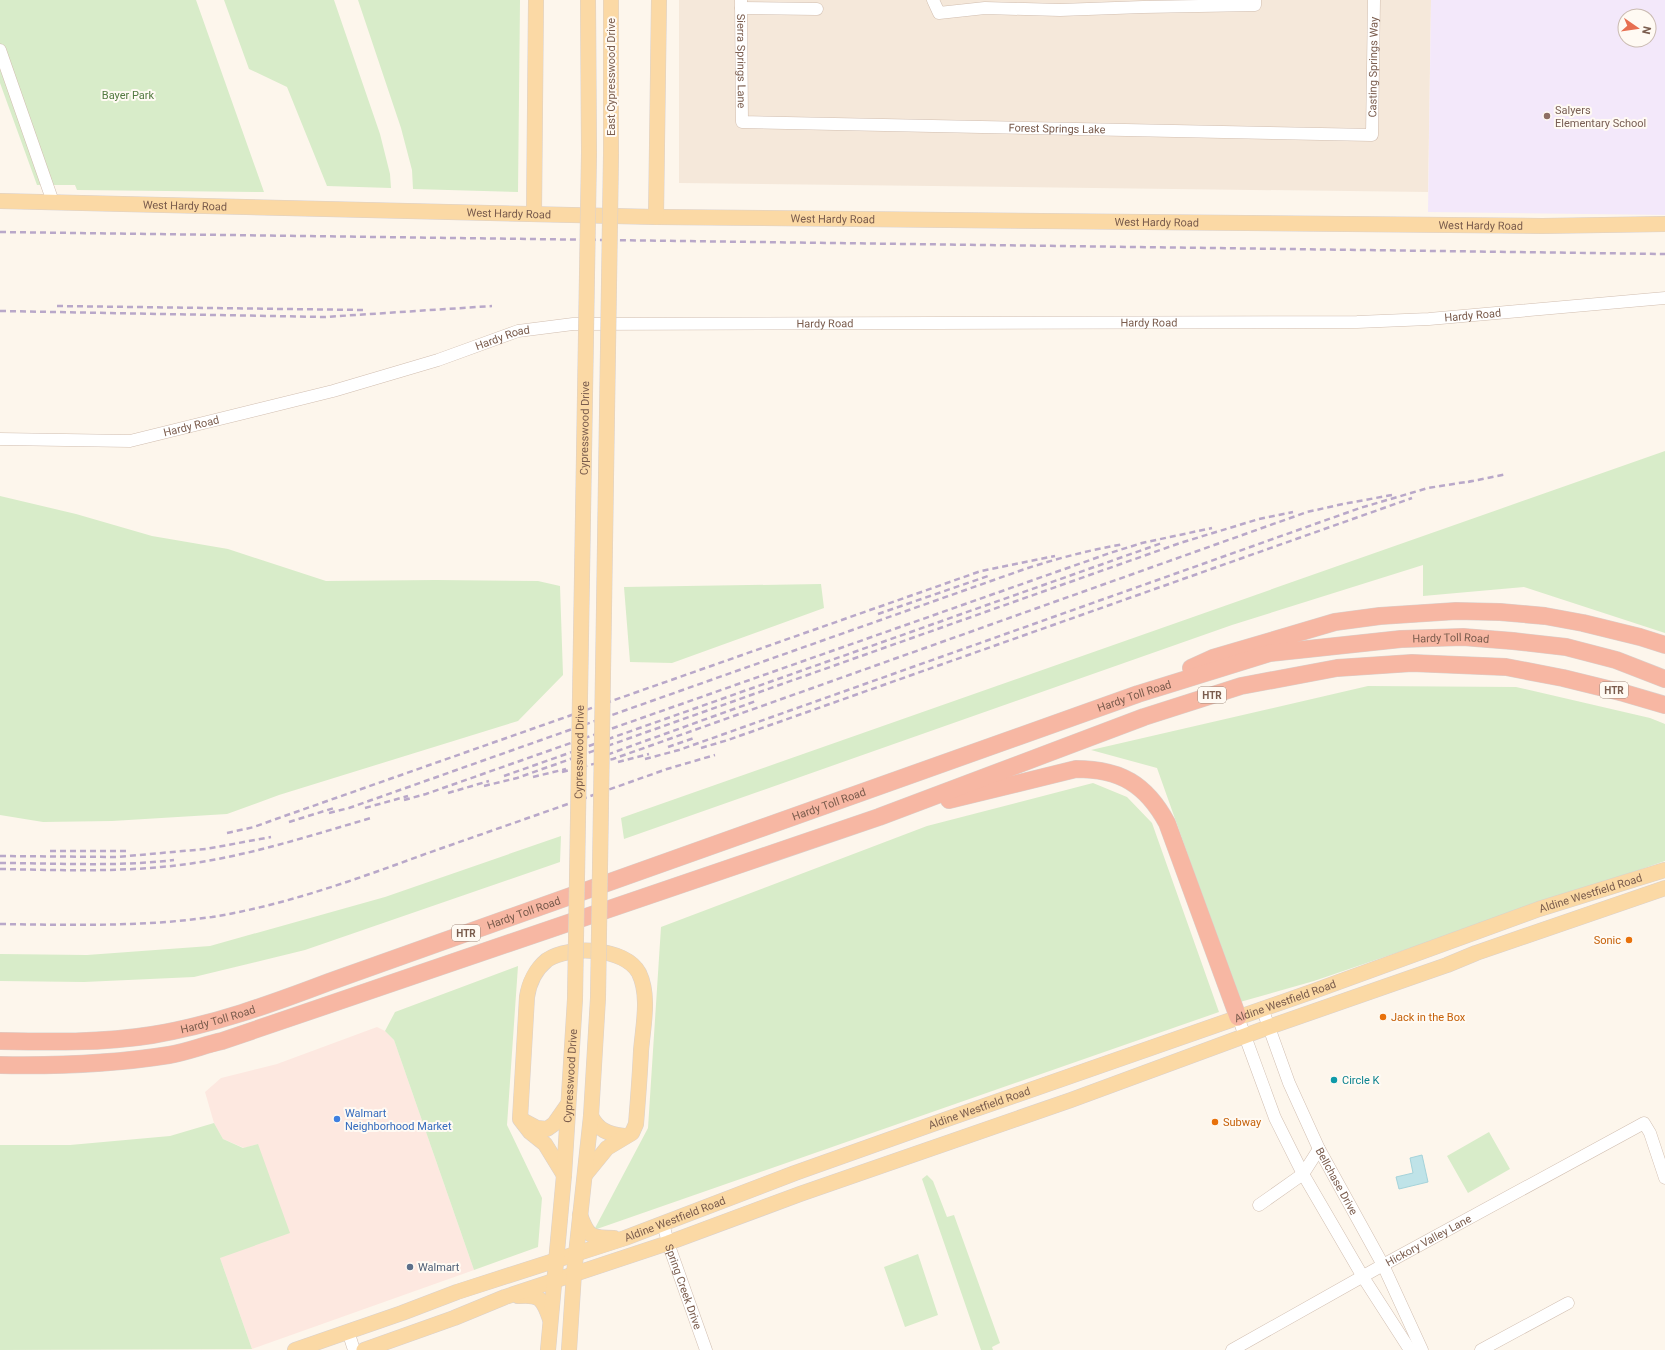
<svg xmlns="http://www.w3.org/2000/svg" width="1665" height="1350" font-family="Roboto,sans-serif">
  <rect width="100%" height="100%" fill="#fdf6ec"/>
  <!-- residential -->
  <path fill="#f5e8da" d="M679 0H1431L1428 192 679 183Z"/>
  <!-- commercial -->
  <path fill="#fde8e0" d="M377 1027 385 1031 394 1040 474 1270 252 1349 220 1258 258 1144 244 1148 223 1139 214 1123 205 1092 221 1078 277 1064Z"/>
  <!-- education -->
  <path fill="#f3e8fa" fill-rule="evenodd" d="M1431 0H1665V215L1428 212ZM1625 16H1649V40H1625Z"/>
  <!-- green -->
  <path fill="#d8ecc9" d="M0 0H196L264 192 77 190 75 185H37L0 83Z
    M224 0H334L380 134 390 174 391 188 327 186 287 87 249 69Z
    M358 0H520L518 192 413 189 412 170 401 128Z
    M1665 451V633L1524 587 1423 596V565L1232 625 624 839 621 818Z
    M0 496 76 514 152 536 228 549 326 581 436 580 538 581 560 586 563 675 518 721 279 795 227 814 112 821 43 822 0 815Z
    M821 584 824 608 672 663 630 662 624 587Z
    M1368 686 1516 687 1650 718 1665 724V861L1314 981 1240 1002 1157 768 1091 750Z
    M1093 783 1127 797 1152 823 1219 1012 594 1230 648 1128 661 927 927 826Z
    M561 836 560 862 305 950 194 977 84 982 0 981V954L87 955 210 946 385 897Z
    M518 966 507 1125 542 1198 538 1247 474 1270 394 1040 385 1031 395 1012Z
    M214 1123 223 1139 243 1148 258 1144 290 1233 220 1258 252 1349 0 1350V1145H70L170 1136Z
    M1489 1132 1510 1169 1468 1193 1447 1156Z
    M927 1175 933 1181 947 1217 954 1215 1000 1343 992 1347 993 1350H981L922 1179Z
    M918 1254 938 1315 905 1327 884 1267Z"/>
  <!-- water -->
  <path fill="#bfe3e8" stroke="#a5d3da" d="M1422 1155 1428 1182 1399 1189 1396 1177 1413 1173 1410 1158Z"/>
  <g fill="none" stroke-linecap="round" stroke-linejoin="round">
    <!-- minor casing -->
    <g stroke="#d1beb0" stroke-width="13">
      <g id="minor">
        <path id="s1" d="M741 0 742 122 1372 135 1374 0"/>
        <path d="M933 0 939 13 985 8 1060 10 1143 7 1255 5V0"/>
        <path d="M741 8 817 9"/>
        <path d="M0 50 53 202"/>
        <path id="s2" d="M0 439 130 441 333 391 438 360 518 331 573 324 1357 322 1429 319 1665 298"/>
        <path id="s3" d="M1262 1008 1289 1083 1319 1149 1383 1265 1422 1350"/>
        <path d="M1238 1017 1275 1118 1303 1174 1363 1277 1410 1350"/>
        <path d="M1259 1205 1303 1174 1319 1149"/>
        <path id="s4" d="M663 1223 668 1243 706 1350"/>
        <path d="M348 1331 354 1350"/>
        <path id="s5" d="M1232 1350 1383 1265 1644 1123 1650 1133 1665 1178"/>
        <path d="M1481 1350 1568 1303"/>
      </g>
    </g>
    <!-- major casing -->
    <g stroke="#dad1cd" stroke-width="16">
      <g id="major">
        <path d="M588 0 589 153"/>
        <path d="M611 154V0"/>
        <path id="s6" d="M0 201 656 217 1542 226 1665 224"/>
        <path d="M534 214 536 0"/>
        <path d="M656 217 659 0"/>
        <path d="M591 1116C598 1130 608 1134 624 1136"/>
        <path d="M524 1121 537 1128 547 1129 554 1124 568 1104"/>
        <path d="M564 1175 545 1144 530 1132 520 1119 527 997C529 983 536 969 547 960 569 945 625 947 639 973 650 996 643 1026 641 1051 640 1075 638 1099 636 1124L632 1133 607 1148 585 1175"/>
        <path d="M580 1215C588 1237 591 1238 614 1238"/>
        <path d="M518 1296C540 1294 543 1299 550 1319"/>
        <path id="s7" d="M295 1350 402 1313 457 1292 625 1238 795 1173 930 1125 1314 991 1539 909 1665 870"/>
        <path d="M364 1350 454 1318 505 1297 668 1243 800 1194 1071 1100 1269 1027 1447 965 1476 953 1665 888"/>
        <path id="s8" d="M548 1350 564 1175 575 999"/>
        <path d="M569 1350 574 1273 591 1116 598 998"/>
      </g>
    </g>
    <!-- highway casing -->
    <g stroke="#dad1cd" stroke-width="18">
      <g id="highway">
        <path d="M1191 668 1213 658 1335 622 1380 616 1456 611 1500 612 1545 616 1583 623 1640 637 1665 645"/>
        <path d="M949 800 1076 769C1120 769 1146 784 1167 823L1238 1017"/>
        <path id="s9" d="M0 1041C50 1042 102 1043 152 1035 213 1025 271 1004 329 982L1138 694 1270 653 1401 639 1463 637 1513 641 1566 647 1616 660 1665 679"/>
        <path d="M0 1065C57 1066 113 1064 169 1055 187 1052 204 1045 222 1041L879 817 1144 717 1241 686 1337 668 1412 663 1506 667 1563 678 1624 693 1665 705"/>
      </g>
    </g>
    <!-- minor -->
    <use href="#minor" stroke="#fff" stroke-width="12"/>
    <!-- major -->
    <use href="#major" stroke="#fbd9a5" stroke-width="15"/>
    <!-- highway -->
    <use href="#highway" stroke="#f7b7a3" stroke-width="17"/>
    <!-- rail -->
    <path stroke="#b9a8c9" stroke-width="2.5" stroke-dasharray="6 4" stroke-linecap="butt" d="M0 232 1665 254
      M57 306 363 310
      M0 311 325 317 492 306
      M1468 482 1507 474
      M878 614 988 576
      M668 747 694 738
      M701 748 728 740 1412 498
      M598 758 756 701
      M645 759 679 750 1360 508 1428 488 1472 481
      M618 762 649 754
      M562 772 613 759 1307 512 1343 504 1392 495
      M504 776 1162 543
      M533 777 566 769
      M484 786 517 778 1180 543 1259 519 1293 512
      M448 793 489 781
      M404 800 426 794 1110 553 1142 543 1212 528
      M365 808 408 796
      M329 813 349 808 1022 570C1055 559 1089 550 1124 544
      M289 822 334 808
      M227 833 254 827 276 819 981 571 1055 556
      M50 851H130
      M0 856 117 857 206 849 271 837
      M0 863C58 863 116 867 174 860
      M0 869C54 870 108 872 161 867 233 861 302 838 371 818
      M0 924C71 925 141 927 212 917 286 905 357 879 428 853 508 825 588 797 667 769L715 755"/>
    <!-- major-bridge casing -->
    <g stroke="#dad1cd" stroke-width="16" stroke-linecap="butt">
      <g id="major-bridge">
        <path d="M598 998 611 154"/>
        <path id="s10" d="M575 999 589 153"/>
      </g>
    </g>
    <!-- major-bridge -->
    <use href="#major-bridge" stroke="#fbd9a5" stroke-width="15"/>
  </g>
  <!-- markers -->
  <circle fill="#8d6e63" stroke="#fffaf3" stroke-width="1.5" cx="1547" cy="116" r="4"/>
  <g fill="#e8710a" stroke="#fffaf3" stroke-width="1.5">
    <circle cx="1629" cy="940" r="4"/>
    <circle cx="1383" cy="1017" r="4"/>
    <circle cx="1215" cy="1122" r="4"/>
  </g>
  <circle fill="#0f9aa8" stroke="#fffaf3" stroke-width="1.5" cx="1334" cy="1080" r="4"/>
  <circle fill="#3f7fe0" stroke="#fffaf3" stroke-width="1.5" cx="337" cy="1119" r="4"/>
  <circle fill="#5c6f8a" stroke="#fffaf3" stroke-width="1.5" cx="410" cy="1267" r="4"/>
  <g text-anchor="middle" stroke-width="4" stroke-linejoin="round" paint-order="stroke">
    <!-- shield labels -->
    <g fill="#fffaf3" stroke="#a28b7f" stroke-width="1">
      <rect x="1600" y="682" width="28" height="16" rx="3"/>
      <rect x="1198" y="687" width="28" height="16" rx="3"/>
      <rect x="452" y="925" width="28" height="16" rx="3"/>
    </g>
    <g font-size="10" font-weight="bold" fill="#7a5c4d">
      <text x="1614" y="694">HTR</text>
      <text x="1212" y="699">HTR</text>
      <text x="466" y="937">HTR</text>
    </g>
    <!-- street labels -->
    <g font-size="11" fill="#7a5c4d" stroke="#fffaf3">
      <text dy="4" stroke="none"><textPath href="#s1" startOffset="61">Sierra Springs Lane</textPath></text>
      <text dy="4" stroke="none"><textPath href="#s1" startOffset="820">Casting Springs Way</textPath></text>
      <text transform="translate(611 77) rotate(-90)" y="4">East Cypresswood Drive</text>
      <text dy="4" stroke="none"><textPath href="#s1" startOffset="437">Forest Springs Lake</textPath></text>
      <text dy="4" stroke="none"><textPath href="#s6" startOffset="185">West Hardy Road</textPath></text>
      <text dy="4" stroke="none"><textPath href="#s6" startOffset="509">West Hardy Road</textPath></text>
      <text dy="4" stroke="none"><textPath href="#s6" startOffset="833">West Hardy Road</textPath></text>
      <text dy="4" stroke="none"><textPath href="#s6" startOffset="1157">West Hardy Road</textPath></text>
      <text dy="4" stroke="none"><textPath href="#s6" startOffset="1481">West Hardy Road</textPath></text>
      <text dy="4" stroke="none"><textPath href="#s2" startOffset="1489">Hardy Road</textPath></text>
      <text dy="4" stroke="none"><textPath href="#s2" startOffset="1165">Hardy Road</textPath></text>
      <text dy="4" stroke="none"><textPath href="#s2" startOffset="841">Hardy Road</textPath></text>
      <text dy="4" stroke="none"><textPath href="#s2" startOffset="517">Hardy Road</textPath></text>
      <text dy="4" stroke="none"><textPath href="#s2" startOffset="193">Hardy Road</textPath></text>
      <text dy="4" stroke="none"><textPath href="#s10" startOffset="571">Cypresswood Drive</textPath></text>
      <text dy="4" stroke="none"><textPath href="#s9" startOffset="1516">Hardy Toll Road</textPath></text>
      <text dy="4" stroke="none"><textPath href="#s9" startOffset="1192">Hardy Toll Road</textPath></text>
      <text dy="4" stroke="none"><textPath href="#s10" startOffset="247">Cypresswood Drive</textPath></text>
      <text dy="4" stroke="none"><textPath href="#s9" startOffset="868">Hardy Toll Road</textPath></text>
      <text dy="4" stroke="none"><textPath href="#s7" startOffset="1374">Aldine Westfield Road</textPath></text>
      <text dy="4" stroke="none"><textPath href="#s9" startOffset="544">Hardy Toll Road</textPath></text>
      <text dy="4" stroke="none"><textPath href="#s7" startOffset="1050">Aldine Westfield Road</textPath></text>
      <text dy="4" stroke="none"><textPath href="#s9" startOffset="220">Hardy Toll Road</textPath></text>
      <text dy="4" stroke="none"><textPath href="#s8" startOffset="275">Cypresswood Drive</textPath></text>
      <text dy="4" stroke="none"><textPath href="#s7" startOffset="726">Aldine Westfield Road</textPath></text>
      <text dy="4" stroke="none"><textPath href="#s3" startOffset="189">Bellchase Drive</textPath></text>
      <text dy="4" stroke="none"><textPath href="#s7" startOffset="402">Aldine Westfield Road</textPath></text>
      <text dy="4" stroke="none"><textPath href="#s5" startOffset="225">Hickory Valley Lane</textPath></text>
      <text dy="4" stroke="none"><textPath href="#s4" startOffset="67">Spring Creek Drive</textPath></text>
    </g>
    <!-- park labels -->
    <g font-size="11" fill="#537a41" stroke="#fffaf3">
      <text x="128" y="99">Bayer Park</text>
    </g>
    <!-- education labels -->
    <g font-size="11" fill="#785e54" stroke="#fffaf3" text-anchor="start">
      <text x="1555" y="114">Salyers<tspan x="1555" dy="13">Elementary School</tspan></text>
    </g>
    <!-- food labels -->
    <g font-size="11" fill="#c56008" stroke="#fffaf3" text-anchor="start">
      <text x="1621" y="944" text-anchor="end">Sonic</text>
      <text x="1391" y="1021">Jack in the Box</text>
      <text x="1223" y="1126">Subway</text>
    </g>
    <!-- culture labels -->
    <g font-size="11" fill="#0d838f" stroke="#fffaf3" text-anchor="start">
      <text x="1342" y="1084">Circle K</text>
    </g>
    <!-- shop labels -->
    <g font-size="11" fill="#366cbe" stroke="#fffaf3" text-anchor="start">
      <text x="345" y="1117">Walmart<tspan x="345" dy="13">Neighborhood Market</tspan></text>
    </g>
    <!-- service labels -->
    <g font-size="11" fill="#4e5e75" stroke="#fffaf3" text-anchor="start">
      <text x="418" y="1271">Walmart</text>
    </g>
  </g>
  <!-- north arrow -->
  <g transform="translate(1637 28) rotate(103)"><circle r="19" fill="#fffaf3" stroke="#cabbb1"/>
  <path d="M0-3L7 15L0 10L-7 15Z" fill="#e76f51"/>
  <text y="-6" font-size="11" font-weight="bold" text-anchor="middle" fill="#7a5c4d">N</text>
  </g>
</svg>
